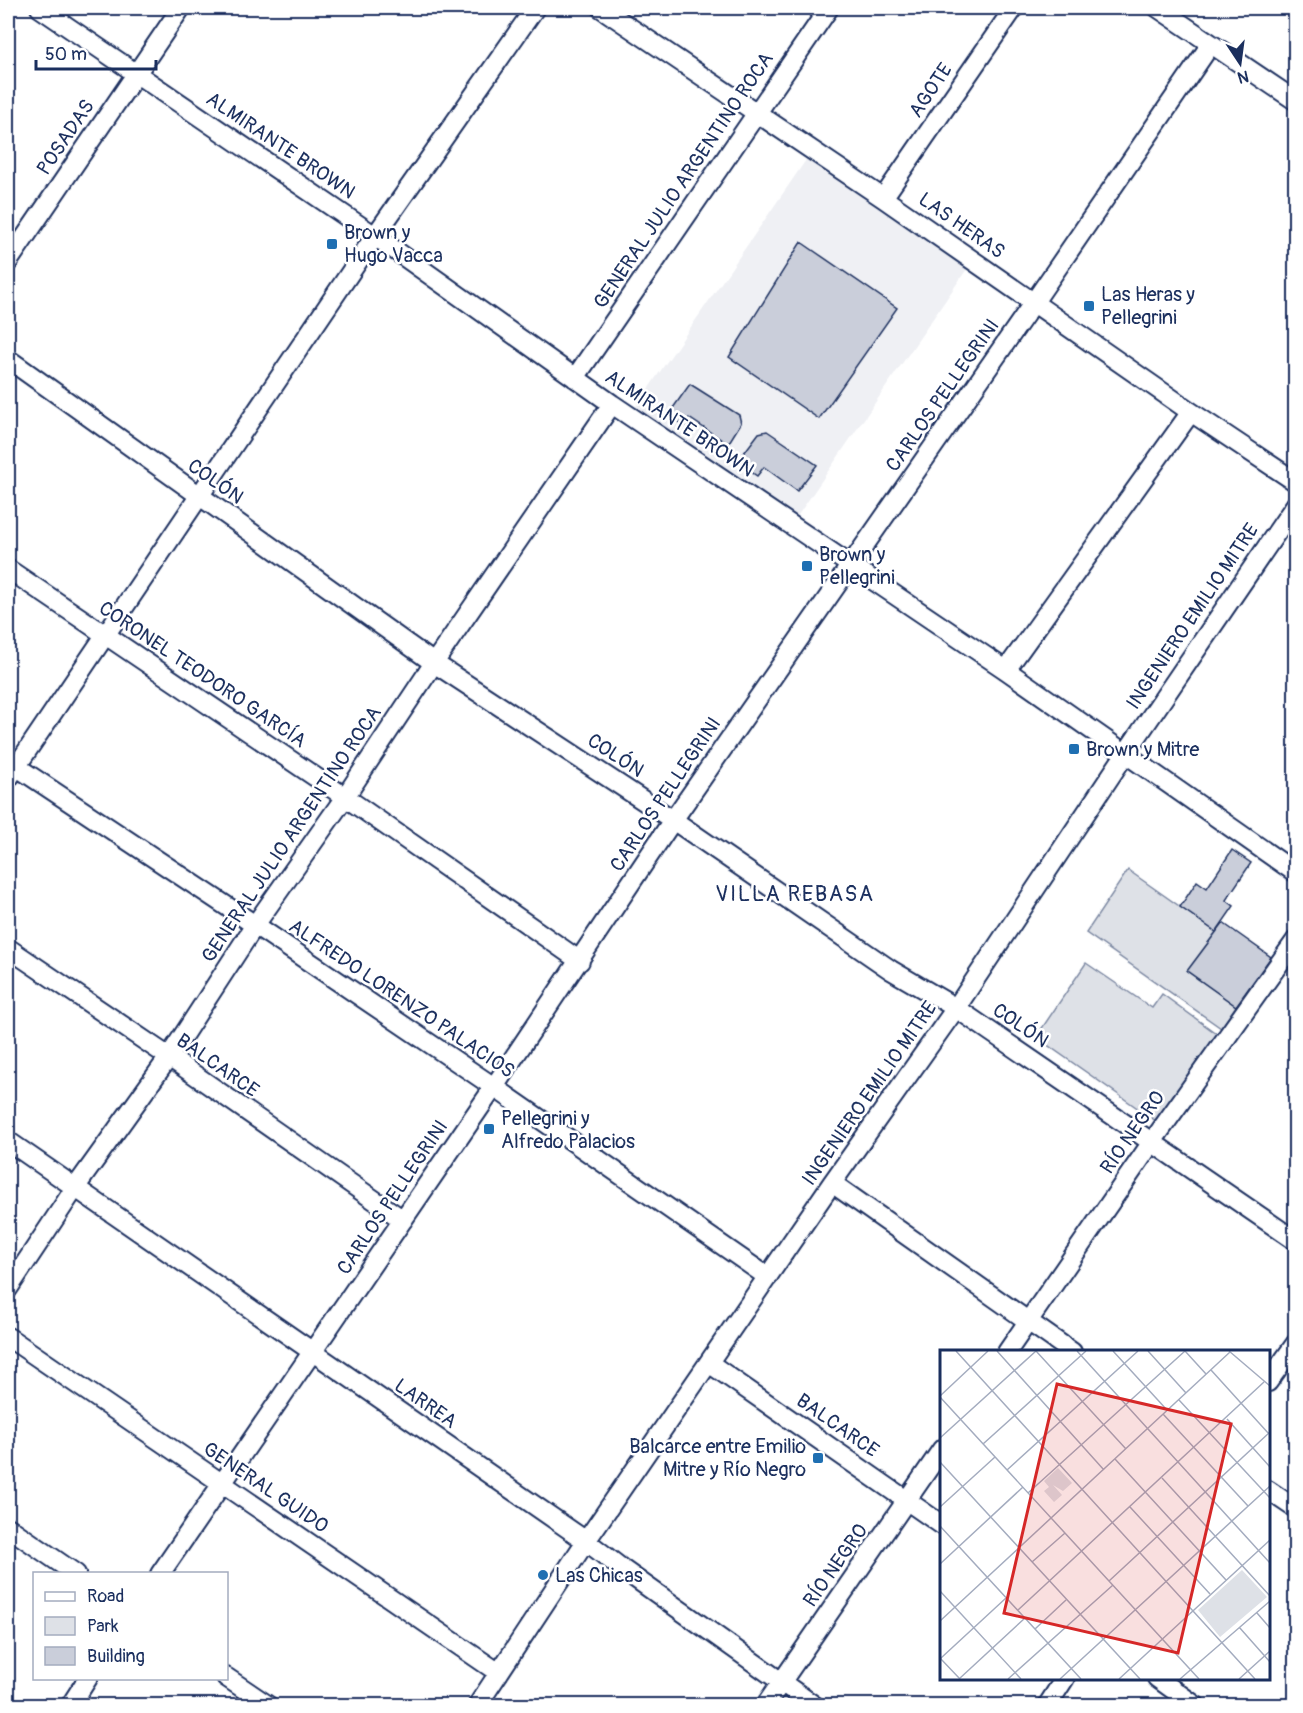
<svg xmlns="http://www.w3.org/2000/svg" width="1303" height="1713" font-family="Pangolin,sans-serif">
  <rect width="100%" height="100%" fill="#fff"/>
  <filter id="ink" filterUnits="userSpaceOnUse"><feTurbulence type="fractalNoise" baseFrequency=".0167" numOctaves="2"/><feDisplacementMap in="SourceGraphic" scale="12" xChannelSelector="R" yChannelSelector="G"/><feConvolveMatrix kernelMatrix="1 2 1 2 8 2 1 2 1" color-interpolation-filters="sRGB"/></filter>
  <g filter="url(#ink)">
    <!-- built -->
    <path fill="#eff0f4" d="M808 157 969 266 796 518 635 408Z"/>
    <!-- green -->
    <path fill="#dee1e7" stroke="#7c88a2" stroke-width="1.5" d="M1128 870 1216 932 1187 971 1236 1006 1221 1028 1086 933Z
      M1086 963 1152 1008 1162 994 1217 1034 1156 1121 1036 1037Z"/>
    <!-- building -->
    <path fill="#caceda" stroke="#1b2f5e" stroke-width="1.5" d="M801 242 897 308 819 419 729 357Z
      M690 384 739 415 741 423 728 444 689 418 684 426 668 415Z
      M767 431 817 465 797 491 764 467 757 476 737 462 759 433Z
      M1232 850 1251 863 1226 900 1234 906 1216 932 1180 907 1197 881 1207 888Z
      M1223 923 1271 957 1236 1006 1187 971Z"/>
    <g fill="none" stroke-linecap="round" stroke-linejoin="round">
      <!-- minor casing -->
      <g stroke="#1b2f5e" stroke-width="22">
        <path id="minor" d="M40 8 375 236 612 404 1006 670 1296 873
          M601 8 883 198 1191 412 1296 482
          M1158 8 1296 101
          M883 198 1014 8
          M8 262 181 8
          M8 359 434 663 673 820 891 970 956 1008 1296 1241
          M575 378 829 8
          M8 569 345 797 580 961
          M1006 670 1191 412
          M8 761 255 925 494 1087 768 1277
          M8 779 375 236 535 8
          M8 948 169 1057 403 1220
          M8 1141 586 1541 621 1568 815 1706
          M832 1183 1072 1352
          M8 1289 75 1188 169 1057 255 925 345 797 434 663 612 404
          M8 1337 499 1673
          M1007 1352 1152 1142 1296 940
          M709 1363 942 1525
          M1268 1382 1296 1343
          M1268 1490 1296 1509
          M8 1527 76 1574
          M160 1574 494 1087 673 820 1034 302 1211 44
          M226 1677 269 1706
          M1157 1678 1196 1706
          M70 1706 88 1678
          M477 1706 586 1541 832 1183 956 1008 1126 753 1296 504
          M765 1706 942 1449
          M1047 1706 1065 1678"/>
      </g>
      <!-- minor -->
      <use href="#minor" stroke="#fff" stroke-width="18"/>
    </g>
  </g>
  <!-- markers -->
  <g fill="#1f6fb2" stroke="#fff" stroke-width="2">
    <rect x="326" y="238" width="12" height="12" rx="3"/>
    <rect x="1083" y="300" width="12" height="12" rx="3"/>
    <rect x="801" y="560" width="12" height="12" rx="3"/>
    <rect x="1068" y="743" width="12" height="12" rx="3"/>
    <rect x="483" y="1123" width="12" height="12" rx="3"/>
    <rect x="812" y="1452" width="12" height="12" rx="3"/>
    <circle cx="543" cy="1575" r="6"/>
  </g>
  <g text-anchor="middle" stroke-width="5" stroke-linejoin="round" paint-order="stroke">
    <!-- street labels -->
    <g font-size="20" fill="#1b2f5e" stroke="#fff">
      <text transform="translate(930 90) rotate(-56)" y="7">AGOTE</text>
      <text transform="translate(65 137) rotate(-56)" y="7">POSADAS</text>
      <text transform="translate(281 145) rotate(34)" y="7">ALMIRANTE BROWN</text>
      <text transform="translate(683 180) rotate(-56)" y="7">GENERAL JULIO ARGENTINO ROCA</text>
      <text transform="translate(962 225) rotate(35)" y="7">LAS HERAS</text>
      <text transform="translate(942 395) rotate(-55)" y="7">CARLOS PELLEGRINI</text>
      <text transform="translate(680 423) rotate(34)" y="7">ALMIRANTE BROWN</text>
      <text transform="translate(216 481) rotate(35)" y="7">COLÓN</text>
      <text transform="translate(1192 616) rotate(-56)" y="7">INGENIERO EMILIO MITRE</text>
      <text transform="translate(203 674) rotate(34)" y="7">CORONEL TEODORO GARCÍA</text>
      <text transform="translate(616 755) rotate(33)" y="7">COLÓN</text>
      <text transform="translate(665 794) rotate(-56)" y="7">CARLOS PELLEGRINI</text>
      <text transform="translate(291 834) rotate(-56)" y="7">GENERAL JULIO ARGENTINO ROCA</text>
      <text transform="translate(402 998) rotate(34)" y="7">ALFREDO LORENZO PALACIOS</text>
      <text transform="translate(1021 1025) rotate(34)" y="7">COLÓN</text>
      <text transform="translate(218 1065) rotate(35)" y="7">BALCARCE</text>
      <text transform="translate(869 1093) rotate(-55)" y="7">INGENIERO EMILIO MITRE</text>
      <text transform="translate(1132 1132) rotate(-55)" y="7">RÍO NEGRO</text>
      <text transform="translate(392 1197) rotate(-56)" y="7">CARLOS PELLEGRINI</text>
      <text transform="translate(426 1403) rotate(35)" y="7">LARREA</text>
      <text transform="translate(838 1425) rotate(35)" y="7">BALCARCE</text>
      <text transform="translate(266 1487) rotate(34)" y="7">GENERAL GUIDO</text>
      <text transform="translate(835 1565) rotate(-55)" y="7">RÍO NEGRO</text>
    </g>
    <!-- poi labels -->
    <g font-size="20" fill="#1b2f5e" stroke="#fff" text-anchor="start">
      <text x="344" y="239">Brown y<tspan x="344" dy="23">Hugo Vacca</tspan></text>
      <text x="1101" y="301">Las Heras y<tspan x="1101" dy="23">Pellegrini</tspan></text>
      <text x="819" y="561">Brown y<tspan x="819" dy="23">Pellegrini</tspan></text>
      <text x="1086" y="756">Brown y Mitre</text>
      <text x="501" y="1125">Pellegrini y<tspan x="501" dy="23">Alfredo Palacios</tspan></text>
      <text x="806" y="1453" text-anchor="end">Balcarce entre Emilio<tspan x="806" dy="23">Mitre y Río Negro</tspan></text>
      <text x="555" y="1582">Las Chicas</text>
    </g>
    <!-- quarter labels -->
    <g font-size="22" letter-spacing="1.5" fill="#1b2f5e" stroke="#fff">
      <text x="795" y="901">VILLA REBASA</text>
    </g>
  </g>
  <!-- overview -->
  <g transform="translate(940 1350)">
    <rect width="330" height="330" fill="#fff"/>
    <path d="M118 118 132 133 123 141 113 135 122 145 114 152 104 141 109 137 104 131ZM302 220 327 247 280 287 258 260Z" fill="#dee1e7"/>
    <path fill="none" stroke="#a4acbf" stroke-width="1.5" d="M16 1 315 329M57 1 164 120M96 1 186 99M137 1 330 213M173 1 227 60M208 1 246 43M245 1 266 24M289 1 330 36M271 20 329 84M0 46 48 1M0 47 259 329M239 50 330 148M223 64 308 156M287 69 330 117M0 88 96 1M43 94 146 1M175 109 286 230M0 112 200 329M67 120 198 1M222 128 330 246M88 143 245 1M0 157 55 107M190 157 270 244M0 176 141 329M92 212 125 183M0 214 83 137M169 231 330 82M0 241 81 329M78 260 324 32M317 263 330 278M0 271 290 2M299 277 330 312M95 279 126 250M0 308 20 329M1 308 66 248M19 329 85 268M68 329 173 235M120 329 330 136M179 329 330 190M240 329 330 251M299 329 330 301"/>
    <path fill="#d62828" fill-opacity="0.15" stroke="#d62828" stroke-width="3" d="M117 34 291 74 238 303 64 263Z"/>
    <rect width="330" height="330" fill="none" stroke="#1b2f5e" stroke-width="3"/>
  </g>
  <!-- margin -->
  <rect width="1303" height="1713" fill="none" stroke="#fff" stroke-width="30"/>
  <rect x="15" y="15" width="1273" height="1683" fill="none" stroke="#1b2f5e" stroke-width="2" filter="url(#ink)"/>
  <!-- legend -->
  <rect x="33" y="1572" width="195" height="108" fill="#ffffff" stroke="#a4acbf" stroke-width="1.5"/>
  <rect x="45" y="1592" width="30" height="9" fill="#ffffff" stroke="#a4acbf" stroke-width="1.5"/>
  <text x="87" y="1602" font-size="18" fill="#1b2f5e">Road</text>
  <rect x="45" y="1617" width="30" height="18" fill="#dee1e7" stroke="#a4acbf" stroke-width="1.5"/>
  <text x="87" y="1632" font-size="18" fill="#1b2f5e">Park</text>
  <rect x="45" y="1647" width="30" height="18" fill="#caceda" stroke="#a4acbf" stroke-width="1.5"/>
  <text x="87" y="1662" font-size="18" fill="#1b2f5e">Building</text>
  <!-- north arrow -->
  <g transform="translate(1240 63) rotate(167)" stroke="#ffffff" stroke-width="4.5" paint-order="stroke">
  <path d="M0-4.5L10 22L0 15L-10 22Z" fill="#1b2f5e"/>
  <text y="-9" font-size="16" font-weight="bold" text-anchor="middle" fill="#1b2f5e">N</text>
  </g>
  <!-- scale -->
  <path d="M36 60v9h120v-9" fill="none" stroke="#1b2f5e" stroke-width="3"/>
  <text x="45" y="60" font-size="18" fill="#1b2f5e" stroke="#ffffff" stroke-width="4.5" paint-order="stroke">50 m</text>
</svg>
